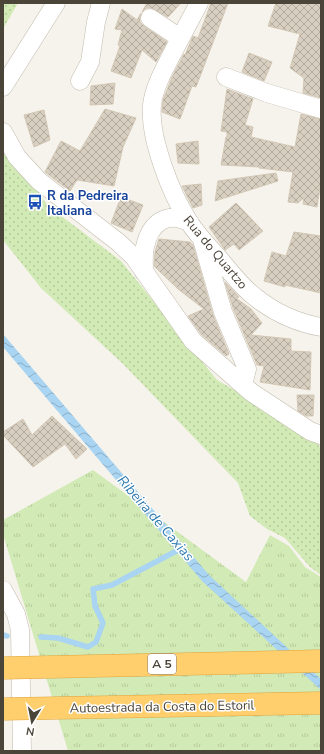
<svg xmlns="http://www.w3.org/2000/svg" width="324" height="754" font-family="'Nunito Sans',sans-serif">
  <defs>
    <pattern id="grass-tufts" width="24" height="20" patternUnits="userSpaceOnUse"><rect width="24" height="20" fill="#d2eab5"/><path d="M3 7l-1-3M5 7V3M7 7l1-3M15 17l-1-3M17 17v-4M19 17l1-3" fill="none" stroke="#b6ca9c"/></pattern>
    <pattern id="park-dots" width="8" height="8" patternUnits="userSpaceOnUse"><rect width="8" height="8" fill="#d2eab5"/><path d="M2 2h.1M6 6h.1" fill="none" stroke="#b6ca9c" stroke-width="1.8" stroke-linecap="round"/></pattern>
    <pattern id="water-waves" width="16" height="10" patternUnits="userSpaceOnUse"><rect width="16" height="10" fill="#a9d4f2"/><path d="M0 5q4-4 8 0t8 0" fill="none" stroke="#8caec5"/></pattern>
    <pattern id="building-cross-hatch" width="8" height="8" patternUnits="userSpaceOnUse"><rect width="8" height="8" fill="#d8cfc1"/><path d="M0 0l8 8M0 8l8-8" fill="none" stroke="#b1aa9e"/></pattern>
  </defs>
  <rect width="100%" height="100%" fill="#f6f3ec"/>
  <!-- grass -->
  <path fill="url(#grass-tufts)" d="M93 470 246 582 270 535 289 546 305 567 321 577V751H68L3 534V520Z"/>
  <!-- park -->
  <path fill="url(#park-dots)" d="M3 3H18L3 29Z
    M3 140 48 206 121 261 217 380 316 437 321 451V575L310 567 285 538 267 529 250 516 238 483 122 363 41 288 3 240Z"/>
  <!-- water -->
  <path fill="url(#water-waves)" d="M3 334 209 575 321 679V690L202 581 3 347Z"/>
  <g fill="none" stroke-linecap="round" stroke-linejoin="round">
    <!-- stream -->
    <path stroke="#a9d4f2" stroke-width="5.5" d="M3 635 7 636
      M41 637 58 638 88 647 96 642 103 623 95 606 93 589 112 585 182 548"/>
  </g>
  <!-- building -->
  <path fill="url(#building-cross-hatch)" stroke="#d3c7b4" d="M147 3H181L168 17 151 8H146L142 12Z
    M211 3H228L196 87 192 86 180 119 162 112 163 100 172 77 184 54 185 55 193 36 198 38Z
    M276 3H321V98L303 93 304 78 290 68 300 34 268 26Z
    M122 9 137 20 141 13 140 18V22L144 26 167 42 156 62 142 50 131 78 111 71 120 46 118 45 122 30 115 29Z
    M249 53 272 62 264 81 242 72Z
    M115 83 113 104 90 105 91 86Z
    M227 89 253 99 245 125 253 127 251 137 295 147 301 114 321 119V182L317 207 303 204 304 198 298 203 288 202 293 172 259 168V167L221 165 226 137 229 136H227V132L221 131Z
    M105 109 136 118 123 147 114 186 77 180 70 191 45 172 61 141 80 151Z
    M44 110 50 140 34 147 24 115Z
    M198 141 199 164 178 163 176 144Z
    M276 173 278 181 215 201 218 181Z
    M201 184 202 205 193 208 182 186Z
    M121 197 143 205 132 232 111 223Z
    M236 203 263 231 239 250 234 244 225 250 209 227Z
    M294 232 321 236V293L285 285V287L264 281 272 252 286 256Z
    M159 239 190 242 193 245 213 315 229 354 226 356 201 334 188 316 204 309 178 289 154 266 155 252Z
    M225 282 239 297 236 298 251 309 262 323 251 335 291 339V351L311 352 310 390 260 382 264 366 257 365 233 308Z
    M297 395H314L313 416H306L298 411Z
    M52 416 87 449 76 459 65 444 33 467 3 435V432L23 419 32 435Z"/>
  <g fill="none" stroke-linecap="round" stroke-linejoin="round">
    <!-- minor casing -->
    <g stroke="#c2bbae" stroke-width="19">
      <path id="minor" d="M199 3C190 20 181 37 172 54 164 70 154 87 152 105 149 138 171 194 189 222 198 236 211 249 222 262 232 274 243 288 255 297 274 312 298 323 321 327
        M150 18 180 38
        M226 77 267 93 321 109
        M80 81 90 62 96 22 101 3
        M3 87 56 3
        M3 132 17 157 39 181 118 242 134 257 193 341 251 392 310 431 321 435
        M203 243 223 312 247 369 243 385
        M144 272C144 264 143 255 145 247 150 223 167 210 190 223
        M3 590 16 614 20 630 22 751"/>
    </g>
    <!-- minor -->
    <use href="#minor" stroke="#fff" stroke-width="18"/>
    <!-- highway-bridge casing -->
    <g stroke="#e0a43c" stroke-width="23" stroke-linecap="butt">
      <path id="highway-bridge" d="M3 668 321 661
        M3 709 321 703"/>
    </g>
    <!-- highway-bridge -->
    <use href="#highway-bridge" stroke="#ffcf6e" stroke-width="22"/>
  </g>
  <!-- icons -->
  <defs>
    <g id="bus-bare" transform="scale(1.2)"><path d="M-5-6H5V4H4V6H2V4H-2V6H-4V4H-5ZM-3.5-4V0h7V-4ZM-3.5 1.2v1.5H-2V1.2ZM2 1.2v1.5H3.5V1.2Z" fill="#1a4fb4" stroke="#fff" stroke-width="2.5" paint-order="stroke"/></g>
  </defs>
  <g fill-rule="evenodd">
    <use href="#bus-bare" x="35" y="202"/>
  </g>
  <g text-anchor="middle" stroke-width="3" stroke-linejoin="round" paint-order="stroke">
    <!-- shield labels -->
    <rect fill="#fff" stroke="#817c74" stroke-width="1" x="148" y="654" width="28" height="20" rx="3"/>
    <g font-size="12" font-weight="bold" fill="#4b4439">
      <text x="162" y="668">A 5</text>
    </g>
    <!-- transit labels -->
    <g font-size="13" font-weight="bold" fill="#164399" stroke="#fff" text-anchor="start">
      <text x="47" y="200">R da Pedreira<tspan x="47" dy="15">Italiana</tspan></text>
    </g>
    <!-- street labels -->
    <g font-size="13" fill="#4b4439" stroke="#fff">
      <text transform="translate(216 252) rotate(50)" y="5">Rua do Quartzo</text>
      <text transform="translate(162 706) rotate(-1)" y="5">Autoestrada da Costa do Estoril</text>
    </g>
    <!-- water labels -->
    <g font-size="14" font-style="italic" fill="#2e7ab2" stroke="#fff">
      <text transform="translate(156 518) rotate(49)" y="5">Ribeira de Caxias</text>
    </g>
  </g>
  <!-- border -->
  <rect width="324" height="754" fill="none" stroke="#4b4439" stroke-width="8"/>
  <!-- north arrow -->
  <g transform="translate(32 722) rotate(190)" stroke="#ffffff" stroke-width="3" paint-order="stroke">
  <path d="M0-3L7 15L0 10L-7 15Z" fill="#4b4439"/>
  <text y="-6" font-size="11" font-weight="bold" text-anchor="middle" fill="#4b4439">N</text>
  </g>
</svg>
